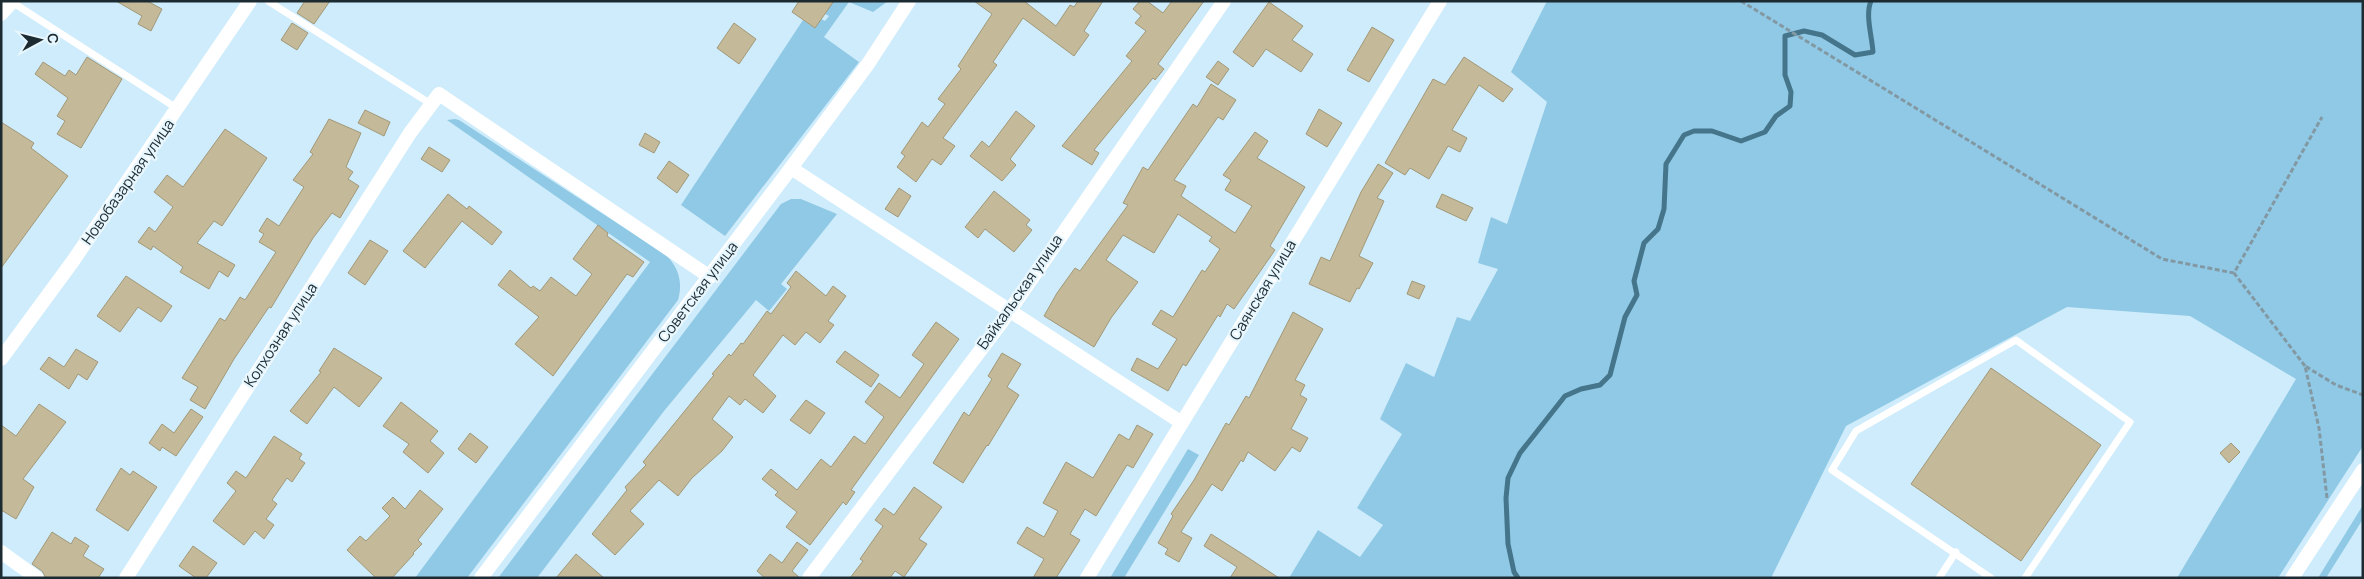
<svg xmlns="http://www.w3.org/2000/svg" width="2364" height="579" font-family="Manrope,sans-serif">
  <rect width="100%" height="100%" fill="#ceecfb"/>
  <!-- green -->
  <path fill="#90c9e5" d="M827 1H888L873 12 849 2 824 37 859 62 725 236 681 205 803 20 815 28 821 19 825 21 829 16 825 14Z
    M1547 1H2363V446L2278 578H2177L2296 379 2190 316 2067 307 1846 426 1771 578H1289L1318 530 1360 557 1383 525 1357 508 1402 434 1380 419 1406 363 1434 377 1457 317 1470 321 1498 269 1478 263 1491 217 1507 224 1547 102 1511 72Z
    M455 119 459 120 666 255C679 268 683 283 678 300L467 578H415L650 262 447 120Z
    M791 199H801L837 214 781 284 787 289 769 311 756 300 664 411 537 578H498L781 204Z
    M1188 449 1199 455 1124 578H1110Z
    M2363 505V519L2326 578H2318Z"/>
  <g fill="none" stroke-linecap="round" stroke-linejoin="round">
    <!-- stream -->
    <path stroke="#45758b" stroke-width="5" d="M1518 578 1514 572 1508 544 1506 498 1508 478 1520 453 1565 396 1581 389 1600 385 1610 375 1625 317 1637 295 1634 281 1644 243 1658 229 1664 209 1666 164 1684 135 1694 131H1712L1741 141 1765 132 1776 116 1790 106 1791 92 1785 75V36L1804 31 1822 35 1855 55 1873 52C1872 36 1865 15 1871 1"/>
  </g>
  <!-- building -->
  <path fill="#c4ba99" stroke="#a29878" d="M116 1H147L162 9 151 31 138 24 142 16Z
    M305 1H330L314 24 297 13Z
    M799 1H834L815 28 792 12Z
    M974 1H1024L1056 26 1070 5 1074 7 1078 1H1103L1084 31 1089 35 1074 56 1023 18 993 62 997 65 943 138 955 146 941 165 932 159 916 182 897 167 905 156 901 153 922 122 928 127 945 104 938 99 961 69 958 66 992 14Z
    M1140 1H1147L1163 13 1172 1H1204L1158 64 1164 69 1155 80 1153 78 1094 150 1099 153 1092 165 1062 146 1132 61 1126 56 1146 31 1135 23 1141 16 1133 9Z
    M1269 2 1303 26 1292 40 1313 54 1301 72 1266 49 1253 67 1233 52Z
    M292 23 308 33 297 50 281 40Z
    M734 23 756 39 739 64 717 48Z
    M1372 27 1394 40 1369 82 1347 70Z
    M87 57 122 79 81 148 57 134 65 121 57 116 68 98 35 74 43 62 65 76 69 70 76 75Z
    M1464 57 1513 89 1503 102 1479 85 1452 130 1467 138 1460 152 1448 146 1429 179 1410 168 1405 175 1385 163 1433 79 1445 85Z
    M1218 61 1229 69 1218 85 1206 77Z
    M1211 84 1236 100 1223 120 1218 117 1174 180 1186 186 1181 196 1235 233 1252 206 1225 190 1231 180 1223 175 1255 132 1268 141 1257 158 1305 187 1270 246 1275 250 1234 309 1227 304 1220 317 1218 315 1186 366 1183 364 1168 391 1131 370 1137 358 1158 369 1177 339 1152 324 1161 310 1173 317 1202 270 1205 272 1220 249 1209 241 1212 237 1178 214 1154 253 1123 235 1106 260 1138 282 1111 318 1094 347 1044 316 1057 293 1075 268 1080 271 1128 205 1123 203 1143 167 1148 170 1193 104 1197 107Z
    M1319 109 1342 123 1327 147 1306 134Z
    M365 110 390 122 384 136 358 123Z
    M1016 111 1035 126 1010 159 1016 165 1002 181 970 156 982 141 989 147Z
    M329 119 361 133 346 167 353 172 348 179 359 186 340 218 332 213 313 238 271 308 269 307 234 359 205 409 190 400 198 387 182 378 220 318 225 321 240 297 245 300 276 252 259 242 264 234 259 231 267 218 279 226 304 187 293 180 313 154 310 152Z
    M1 122 34 143 31 148 68 176 1 268Z
    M225 129 267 158 222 226 214 221 197 243 235 265 228 277 219 271 209 289 180 272 183 267 153 246 151 250 138 242 149 227 155 232 173 207 154 192 167 175 183 187Z
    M645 133 660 142 654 153 639 145Z
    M429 147 450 160 442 172 421 159Z
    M669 161 689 175 677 193 657 178Z
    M1378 164 1393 173 1377 198 1384 201 1359 256 1373 263 1359 289 1357 288 1350 302 1309 284 1321 257 1330 261 1361 192Z
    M899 188 911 196 898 217 885 209Z
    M994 191 1030 220 1026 225 1032 230 1014 252 985 229 978 238 965 227Z
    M448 194 467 209 469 206 502 232 492 245 462 221 425 268 403 251Z
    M1442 194 1473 208 1466 221 1436 207Z
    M598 225 608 233 607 236 644 262 633 277 627 274 553 376 515 344 539 317 498 285 510 270 531 288 533 286 540 291 551 277 576 296 592 274 573 259Z
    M370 240 388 251 365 285 348 273Z
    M796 271 826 296 833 286 846 296 828 321 834 325 820 343 806 332 795 345 783 335 753 375 776 396 763 413 745 399 740 405 729 396 712 419 733 437 722 451 692 478 678 496 659 480 630 511 644 524 615 555 592 534 627 490 625 487 646 465 643 462 714 375 712 374 729 354 731 356 741 343 743 344 767 311 771 314 791 287 787 283Z
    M126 276 172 306 161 322 138 307 120 332 97 316Z
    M1412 281 1425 286 1419 299 1407 294Z
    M1293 312 1323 329 1295 380 1305 385 1300 395 1307 399 1291 429 1308 438 1300 452 1292 447 1275 471 1248 452 1243 462 1241 460 1222 491 1212 484 1181 532 1192 538 1179 562 1165 554 1168 549 1158 543 1173 516 1171 514 1194 480 1226 423 1229 425 1246 396 1249 398Z
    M936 322 959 339 851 490 855 492 846 505 843 502 810 545 786 527 797 512 775 495 778 492 762 479 771 469 797 490 821 459 831 467 854 436 865 444 884 417 865 402 879 383 900 398 924 364 912 355Z
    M334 348 382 378 359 407 334 387 307 424 290 411 321 372 319 371Z
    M76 349 98 362 87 380 78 374 69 389 40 369 49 357 64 367Z
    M845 351 879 375 871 387 836 362Z
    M1002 353 1021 364 1007 387 1019 395 988 446 987 445 963 483 933 463 964 412 969 416 992 379 988 376Z
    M1991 368 2101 445 2021 561 1911 484Z
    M806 400 825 413 810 434 790 420Z
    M401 402 438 431 430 441 444 453 428 473 403 452 409 444 383 426Z
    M39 404 66 422 23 479 34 487 16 519 1 510V425L16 436Z
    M191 409 203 417 176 456 162 447 160 451 149 443 162 424 174 433Z
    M1137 425 1153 434 1133 468 1127 465 1096 516 1085 509 1070 534 1080 540 1056 578H1033L1044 559 1017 543 1027 527 1044 537 1058 511 1043 503 1066 462 1093 478 1119 434 1129 440Z
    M470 433 488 447 476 463 458 449Z
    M274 436 302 454 299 459 305 463 292 482 287 478 272 500 277 504 266 519 274 525 264 539 255 531 244 545 213 521 236 491 227 483 236 471 246 478Z
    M2231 443 2240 452 2229 463 2220 453Z
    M121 468 130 475 133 471 157 487 128 531 96 510Z
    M914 487 942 507 919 539 927 544 904 577 895 571 890 578H850L863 561 860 559 883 526 875 520 884 508 894 515Z
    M420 490 443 509 418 540 422 544 413 553 414 554 392 578H376L347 550 360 536 366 541 390 516 382 508 393 497 405 509Z
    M52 532 71 544 75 537 89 546 83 556 104 569 98 578H46L42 571 32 564Z
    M1211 534 1244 555 1279 578H1230L1237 567 1204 546Z
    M797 542 808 550 792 571 800 578H765L757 571 770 554 782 563Z
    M193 546 217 563 206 578H196L179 566Z
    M576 554 604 578H556Z"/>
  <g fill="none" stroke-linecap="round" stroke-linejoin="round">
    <!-- path -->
    <path stroke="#8299a4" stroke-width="3" stroke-dasharray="5 2.5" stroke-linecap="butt" d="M1741 1 2162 259 2234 273
      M2305 366 2234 273 2322 117
      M2327 498 2319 428 2305 366 2336 385 2363 395"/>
    <!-- lane -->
    <path stroke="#fff" stroke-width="7" d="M268 1 431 104
      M12 2 178 109
      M1939 578 1956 552
      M1991 578 1832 470 1856 431 2016 340 2130 422 2025 578"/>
    <!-- street -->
    <path stroke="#fff" stroke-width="14" d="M1 14 13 1
      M791 168 1182 423
      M1 359 73 261 250 1
      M1 552 37 578
      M126 578 410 133 439 94 710 277
      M481 578 791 168 868 64 909 1
      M809 578 1001 323 1224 1
      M1087 578 1440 1
      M2292 578 2363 470"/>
  </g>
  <g text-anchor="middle" stroke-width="4.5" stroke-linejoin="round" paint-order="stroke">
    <!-- street labels -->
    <g font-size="15" fill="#1c2a31" stroke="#e8f6fe">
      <text transform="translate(128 182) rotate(-55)" y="5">Новобазарная улица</text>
      <text transform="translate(1263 290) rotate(-59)" y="5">Саянская улица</text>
      <text transform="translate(698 292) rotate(-53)" y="5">Советская улица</text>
      <text transform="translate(1020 292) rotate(-55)" y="5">Байкальская улица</text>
      <text transform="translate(281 335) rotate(-57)" y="5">Колхозная улица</text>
    </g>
  </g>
  <!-- border -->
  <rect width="2364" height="579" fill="none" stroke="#1c2a31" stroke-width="5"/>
  <!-- north arrow -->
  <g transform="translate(40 40) rotate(83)" stroke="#e8f6fe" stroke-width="4" paint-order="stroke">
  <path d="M0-4L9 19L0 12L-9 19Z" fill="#1c2a31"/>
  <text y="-8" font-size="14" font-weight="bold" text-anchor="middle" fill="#1c2a31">С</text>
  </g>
</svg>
